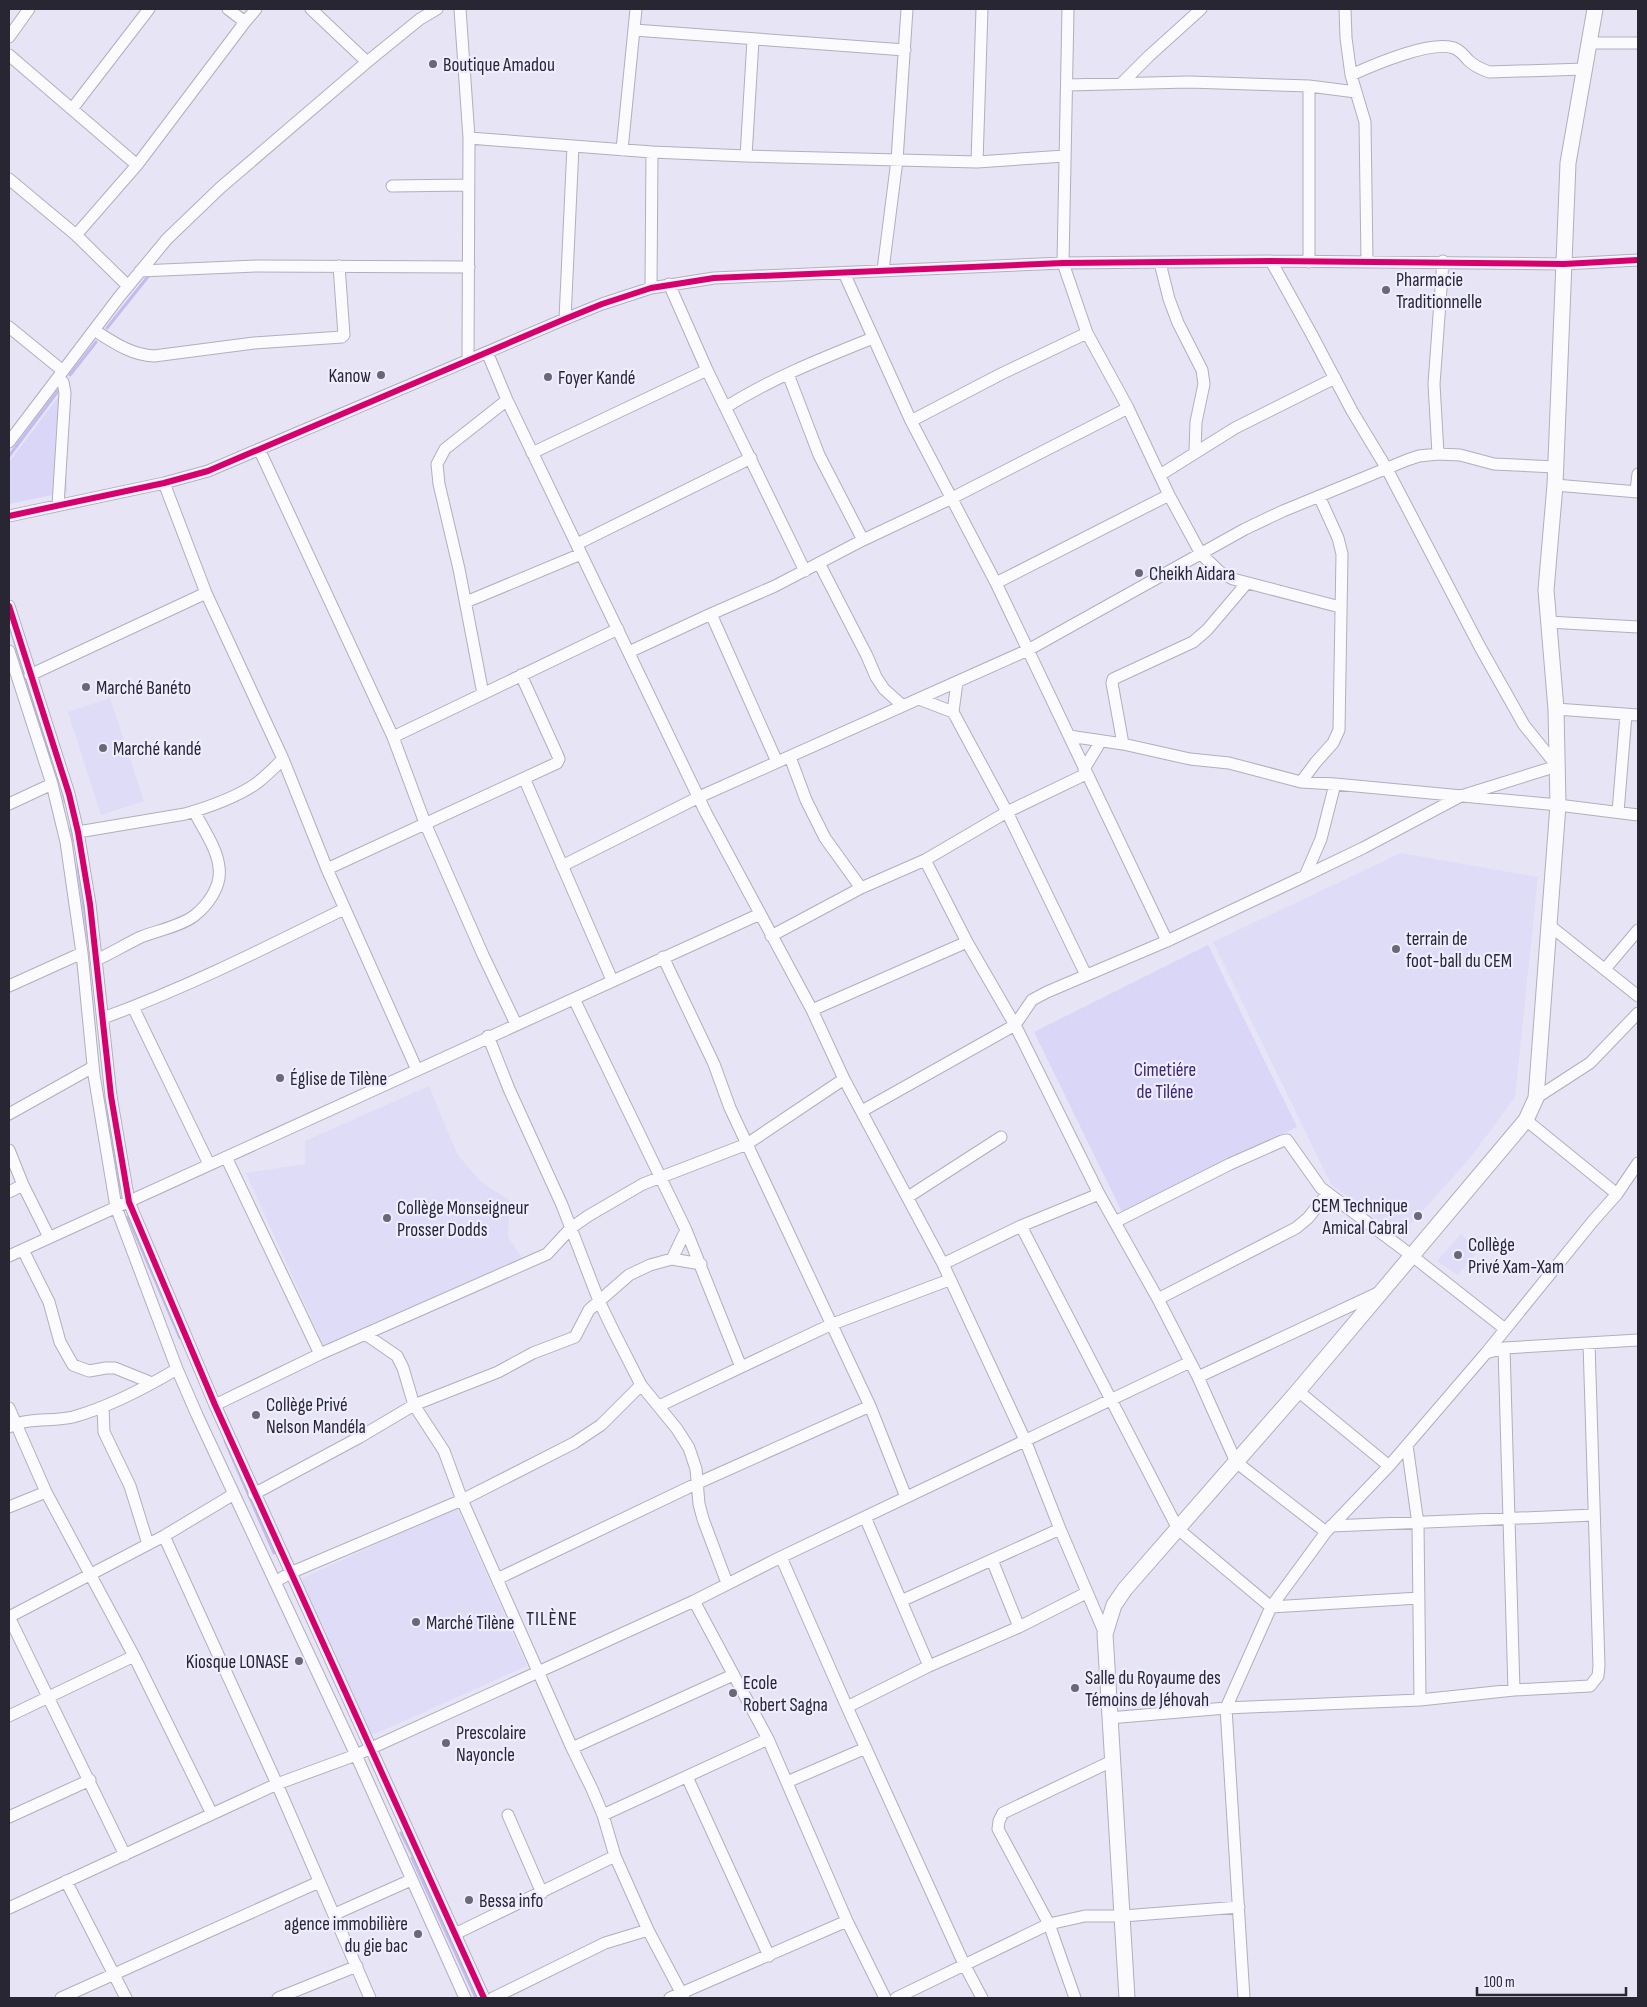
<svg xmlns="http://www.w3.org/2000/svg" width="1647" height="2007" font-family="'Sofia Sans Condensed',sans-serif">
  <rect width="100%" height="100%" fill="#e6e4f5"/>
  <!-- built -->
  <path fill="#dfdcf8" d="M110 698 144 801 101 815 68 712Z
    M1401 853 1538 877 1515 1097 1470 1158 1400 1236 1331 1184 1213 942Z
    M429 1086 457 1154 480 1181 509 1200 508 1237 524 1261 482 1279 479 1277 463 1284 324 1347 246 1173 305 1164V1141Z
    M1461 1234 1479 1249 1458 1275 1437 1261Z
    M457 1507 527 1666 375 1734 371 1733 301 1579Z"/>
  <!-- green -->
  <path fill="#dad6f7" d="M62 392 67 492 9 504V462Z
    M1208 945 1297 1127 1123 1214 1034 1032Z"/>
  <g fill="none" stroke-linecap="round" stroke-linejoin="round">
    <!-- stream -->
    <path stroke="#c3baf1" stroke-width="3" d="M107 328 150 274
      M70 375 96 342
      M9 456 58 391
      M9 624 51 757
      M62 789 65 802
      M71 828 74 841
      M78 867 89 943
      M108 1110 121 1189
      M128 1217 180 1338
      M225 1441 274 1553
      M401 1833 418 1866
      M412 1858 476 1998"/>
    <!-- minor casing -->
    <g stroke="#b0afbc" stroke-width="13">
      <path id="minor" d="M311 9 367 62
        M460 9 469 138 468 358
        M1068 9 1063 263 1087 333 1128 408 1169 495 1201 554 1220 572 1233 579 1340 607
        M1345 9 1346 38 1351 75 1365 122 1367 261
        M245 22 256 9
        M634 30 905 50
        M9 37 29 9
        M1589 43H1638
        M9 55 137 165
        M1351 75C1373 65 1431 40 1454 48 1461 51 1464 55 1468 60 1474 66 1481 69 1489 72L1585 69
        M1122 83 1149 56 1201 9
        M1067 85 1189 82 1309 86
        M72 109 149 9
        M469 138 652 152 746 156 977 162 1065 156
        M622 150 636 9
        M746 156 753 40
        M977 162 982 9
        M9 179 76 235 128 286
        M392 186 468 185
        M76 235 137 165 245 22 228 9
        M1309 262V86L1356 92
        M1160 263 1169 299 1178 323 1202 370 1204 384 1196 422 1195 452
        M883 270 897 160 907 9
        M140 271 256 266 469 267
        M844 273 911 421 996 583 1167 941
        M669 284 707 370 805 571
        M651 288 652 152
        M565 319 573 146
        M9 327 63 371
        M94 330C113 342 131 355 154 356L254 343 342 337 344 335 339 266
        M487 352 507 400 706 813 812 1010 844 1079 943 1264 1025 1440 1060 1529 1105 1634
        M788 374 819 455 863 540
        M58 378 63 382 65 393 58 505
        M726 407C772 378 823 358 873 338
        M911 421 1001 374 1087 333
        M9 442 119 297 167 239 220 188 367 62 420 19 437 9
        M259 449 393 737 425 823 483 955 516 1024
        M532 453 707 370
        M1438 454 1434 384 1443 261
        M1160 475 1235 428 1335 378
        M164 483 206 593 283 759 327 869 417 1070
        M1555 485 1638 492
        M1636 491 1638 474
        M9 516 164 483 208 471 565 319 602 304 651 288 714 278 1063 263 1271 261 1564 264 1638 260
        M577 544 751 458
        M819 563 867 656 876 677 884 689 903 706
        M996 583 1169 495
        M466 602 581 554
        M9 606 69 794 78 832 90 904 111 1096 129 1202 215 1405 484 1998
        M1548 622 1638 627
        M9 651 52 784 66 842 82 953 94 1075 116 1207 177 1369 197 1415 356 1755 465 1998
        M629 652 711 614
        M30 675 206 593
        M957 682 953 712 1007 812 1086 975
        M483 694 459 569 439 484 437 464 445 449 507 400
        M919 699 953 712
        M1556 709 1638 715
        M1069 736 1123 744 1190 759 1229 763 1301 782 1335 784 1558 805 1638 815
        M393 737 618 629
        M1123 744 1112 683 1113 679 1193 642 1207 630 1246 584
        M790 757 806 800 825 838 861 888
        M777 762 711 614 775 586 863 540 952 498 1128 408
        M1084 769 1101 741
        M524 778 612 980
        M1301 782 1316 762 1333 743 1339 730 1342 554 1338 538 1319 496
        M9 804 52 784
        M1618 812 1626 715
        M78 832 185 814C209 807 236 798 257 783 266 776 275 767 283 759
        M925 860 967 942 1015 1025 1099 1194
        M562 866 699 797 1028 650 1245 529 1283 511 1407 460 1419 456 1438 454 1460 455 1494 464 1555 467
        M327 869 557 763 559 759 557 754 521 675
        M1305 876 1321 839 1335 784
        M1549 925 1638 996
        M771 936 861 888 925 860 1007 812 1086 774
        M663 957 714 1064 730 1108 870 1406 906 1497
        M96 960C112 953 126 944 141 937 156 931 181 926 194 916 208 905 222 886 219 867 217 848 203 829 194 811
        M1605 969 1638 930
        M9 986 82 953
        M574 999 686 1230 741 1367
        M133 1007 209 1164
        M812 1010 967 942
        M103 1018C186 988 265 948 344 909
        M488 1036 509 1089 562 1205 599 1301 614 1332 641 1385 677 1429 689 1448 696 1469 699 1504 703 1519 727 1583
        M1536 1098 1590 1063 1638 1013
        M862 1111 1015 1025 1032 1000 1047 992 1167 941 1305 876 1363 848 1461 796 1557 766 1524 725 1480 647 1387 469 1352 411 1312 335 1271 261
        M9 1114 93 1067
        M1526 1120 1617 1194
        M9 1150 23 1185 49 1237
        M226 1157 320 1354
        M9 1192 23 1185
        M908 1197 1001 1137
        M1115 1222 1230 1164 1282 1141 1287 1140 1321 1188 1411 1255 1505 1329
        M1021 1226 1178 1529 1271 1607 1419 1598
        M23 1250 49 1302 60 1342 73 1365 89 1371 106 1368H115L152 1383
        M9 1256 760 914
        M672 1259 686 1230
        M943 1264 1021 1226 1099 1194 1158 1299 1198 1377 1236 1462 1326 1532
        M1158 1299 1296 1228 1308 1218 1327 1194
        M365 1334 397 1356 403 1368 414 1405 444 1451 462 1500 572 1748 592 1789 603 1815 615 1856 648 1930 684 1998
        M1504 1348 1514 1690
        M1486 1353 1593 1221 1617 1194 1638 1163
        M1198 1377 1378 1293
        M1298 1391 1389 1466
        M215 1405 320 1354 547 1254 571 1228 588 1216 643 1184 747 1144 844 1079
        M659 1406 830 1325 949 1280
        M103 1407 104 1432 130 1486 148 1544
        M9 1408 46 1492 134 1656 212 1814
        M9 1427C28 1417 52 1422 73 1417 109 1407 145 1388 177 1369
        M1407 1445 1418 1524 1420 1700
        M254 1494 360 1437 414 1405 498 1372 533 1353 575 1337 589 1310 629 1275 650 1265 672 1259 701 1264
        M9 1507 46 1492
        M865 1517 929 1666
        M1331 1526 1594 1515
        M164 1536 277 1784 370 1998
        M781 1557 847 1707 964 1964 982 1998
        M992 1560 1019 1627
        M497 1579 698 1483 870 1406
        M275 1582 290 1573 462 1500 574 1443 601 1425 641 1385
        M694 1601 768 1739 847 1921 885 1998
        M901 1601 1060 1529
        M9 1617 125 1855
        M9 1617 164 1536 234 1494
        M847 1707 929 1666 1019 1627 1086 1593
        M9 1716 134 1656
        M1109 1718 1226 1708 1271 1607 1326 1532 1389 1466 1486 1353 1504 1348 1638 1340
        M572 1748 733 1675
        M687 1777 769 1956
        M787 1782 866 1748
        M508 1815 542 1893
        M603 1815 768 1739
        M9 1817 90 1780
        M66 1881 126 1998
        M9 1908 277 1784 356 1755 694 1601 781 1557 1190 1362
        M335 1914 411 1880
        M455 1934 615 1856
        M61 1998 319 1882
        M278 1998 357 1966
        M493 1998 605 1943 648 1930
        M670 1998 847 1921
        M896 1998 1049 1924 1085 1916H1123L1239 1907
        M1075 1998 1049 1924 998 1829 999 1821 1003 1813 1112 1761
        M1244 1998 1226 1708 1420 1700 1514 1690 1590 1686 1598 1676 1599 1666 1589 1343"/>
    </g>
    <!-- major casing -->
    <g stroke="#b0afbc" stroke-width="17">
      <path id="major" d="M1127 1998 1105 1634 1114 1605 1125 1589 1298 1391 1526 1120 1536 1098 1558 805 1556 709 1546 590 1555 485 1568 163 1595 9"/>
    </g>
    <!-- minor -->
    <use href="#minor" stroke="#fbfbfe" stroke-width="11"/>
    <!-- major -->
    <use href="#major" stroke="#fbfbfe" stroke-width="15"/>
    <!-- cycleway casing -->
    <g stroke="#eeecff" stroke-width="9">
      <path id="cycleway" d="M9 516 164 483 208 471 565 319 602 304 651 288 714 278 1063 263 1271 261 1564 264 1638 260
        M9 606 69 794 78 832 90 904 111 1096 129 1202 215 1405 484 1998"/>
    </g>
    <!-- cycleway -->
    <use href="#cycleway" stroke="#d6006c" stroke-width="6"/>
  </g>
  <!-- markers -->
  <g fill="#6a6876" stroke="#eeecff" stroke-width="2">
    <circle cx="433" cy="64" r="5"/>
    <circle cx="1386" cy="290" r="5"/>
    <circle cx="381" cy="375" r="5"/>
    <circle cx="548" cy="377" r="5"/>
    <circle cx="1139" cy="573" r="5"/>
    <circle cx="86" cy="687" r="5"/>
    <circle cx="103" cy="748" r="5"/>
    <circle cx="1396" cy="949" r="5"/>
    <circle cx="280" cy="1078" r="5"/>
    <circle cx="1418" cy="1216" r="5"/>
    <circle cx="387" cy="1218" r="5"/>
    <circle cx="1458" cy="1255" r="5"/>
    <circle cx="256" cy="1415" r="5"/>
    <circle cx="416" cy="1622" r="5"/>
    <circle cx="299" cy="1661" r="5"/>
    <circle cx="1075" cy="1688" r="5"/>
    <circle cx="733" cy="1693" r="5"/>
    <circle cx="446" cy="1743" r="5"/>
    <circle cx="469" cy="1900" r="5"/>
    <circle cx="418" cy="1934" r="5"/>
  </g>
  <g text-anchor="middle" stroke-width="4.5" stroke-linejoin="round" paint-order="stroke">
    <!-- poi labels -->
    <g font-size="19" fill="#282632" stroke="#eeecff" text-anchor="start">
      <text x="443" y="71">Boutique Amadou</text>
      <text x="1396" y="286">Pharmacie<tspan x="1396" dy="22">Traditionnelle</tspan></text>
      <text x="371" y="382" text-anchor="end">Kanow</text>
      <text x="558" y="384">Foyer Kandé</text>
      <text x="1149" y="580">Cheikh Aidara</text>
      <text x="96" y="694">Marché Banéto</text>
      <text x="113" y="755">Marché kandé</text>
      <text x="1406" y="945">terrain de<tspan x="1406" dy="22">foot-ball du CEM</tspan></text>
      <text x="290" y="1085">Église de Tilène</text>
      <text x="1408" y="1212" text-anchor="end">CEM Technique<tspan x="1408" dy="22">Amical Cabral</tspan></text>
      <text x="397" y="1214">Collège Monseigneur<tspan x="397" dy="22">Prosser Dodds</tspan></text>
      <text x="1468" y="1251">Collège<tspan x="1468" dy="22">Privé Xam-Xam</tspan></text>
      <text x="266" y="1411">Collège Privé<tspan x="266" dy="22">Nelson Mandéla</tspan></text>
      <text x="426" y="1629">Marché Tilène</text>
      <text x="289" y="1668" text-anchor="end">Kiosque LONASE</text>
      <text x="1085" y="1684">Salle du Royaume des<tspan x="1085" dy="22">Témoins de Jéhovah</tspan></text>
      <text x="743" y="1689">Ecole<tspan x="743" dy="22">Robert Sagna</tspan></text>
      <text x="456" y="1739">Prescolaire<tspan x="456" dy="22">Nayoncle</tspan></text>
      <text x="479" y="1907">Bessa info</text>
      <text x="408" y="1930" text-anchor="end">agence immobilière<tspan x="408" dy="22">du gie bac</tspan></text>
    </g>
    <!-- park labels -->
    <g font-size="19" fill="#3d2576" stroke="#eeecff">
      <text x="1165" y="1076">Cimetiére<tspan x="1165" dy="22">de Tiléne</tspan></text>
    </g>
    <!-- neighbourhood labels -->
    <g font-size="20" letter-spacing="1" fill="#282632" stroke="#eeecff">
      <text x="552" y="1625">TILÈNE</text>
    </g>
  </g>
  <!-- border -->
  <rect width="1647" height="2007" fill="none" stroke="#282632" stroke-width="20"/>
  <!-- scale -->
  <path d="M1477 1987v8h149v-8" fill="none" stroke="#282632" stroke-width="2.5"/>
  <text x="1484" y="1987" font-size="15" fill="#282632" stroke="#eeecff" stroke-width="4" paint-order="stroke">100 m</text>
</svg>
